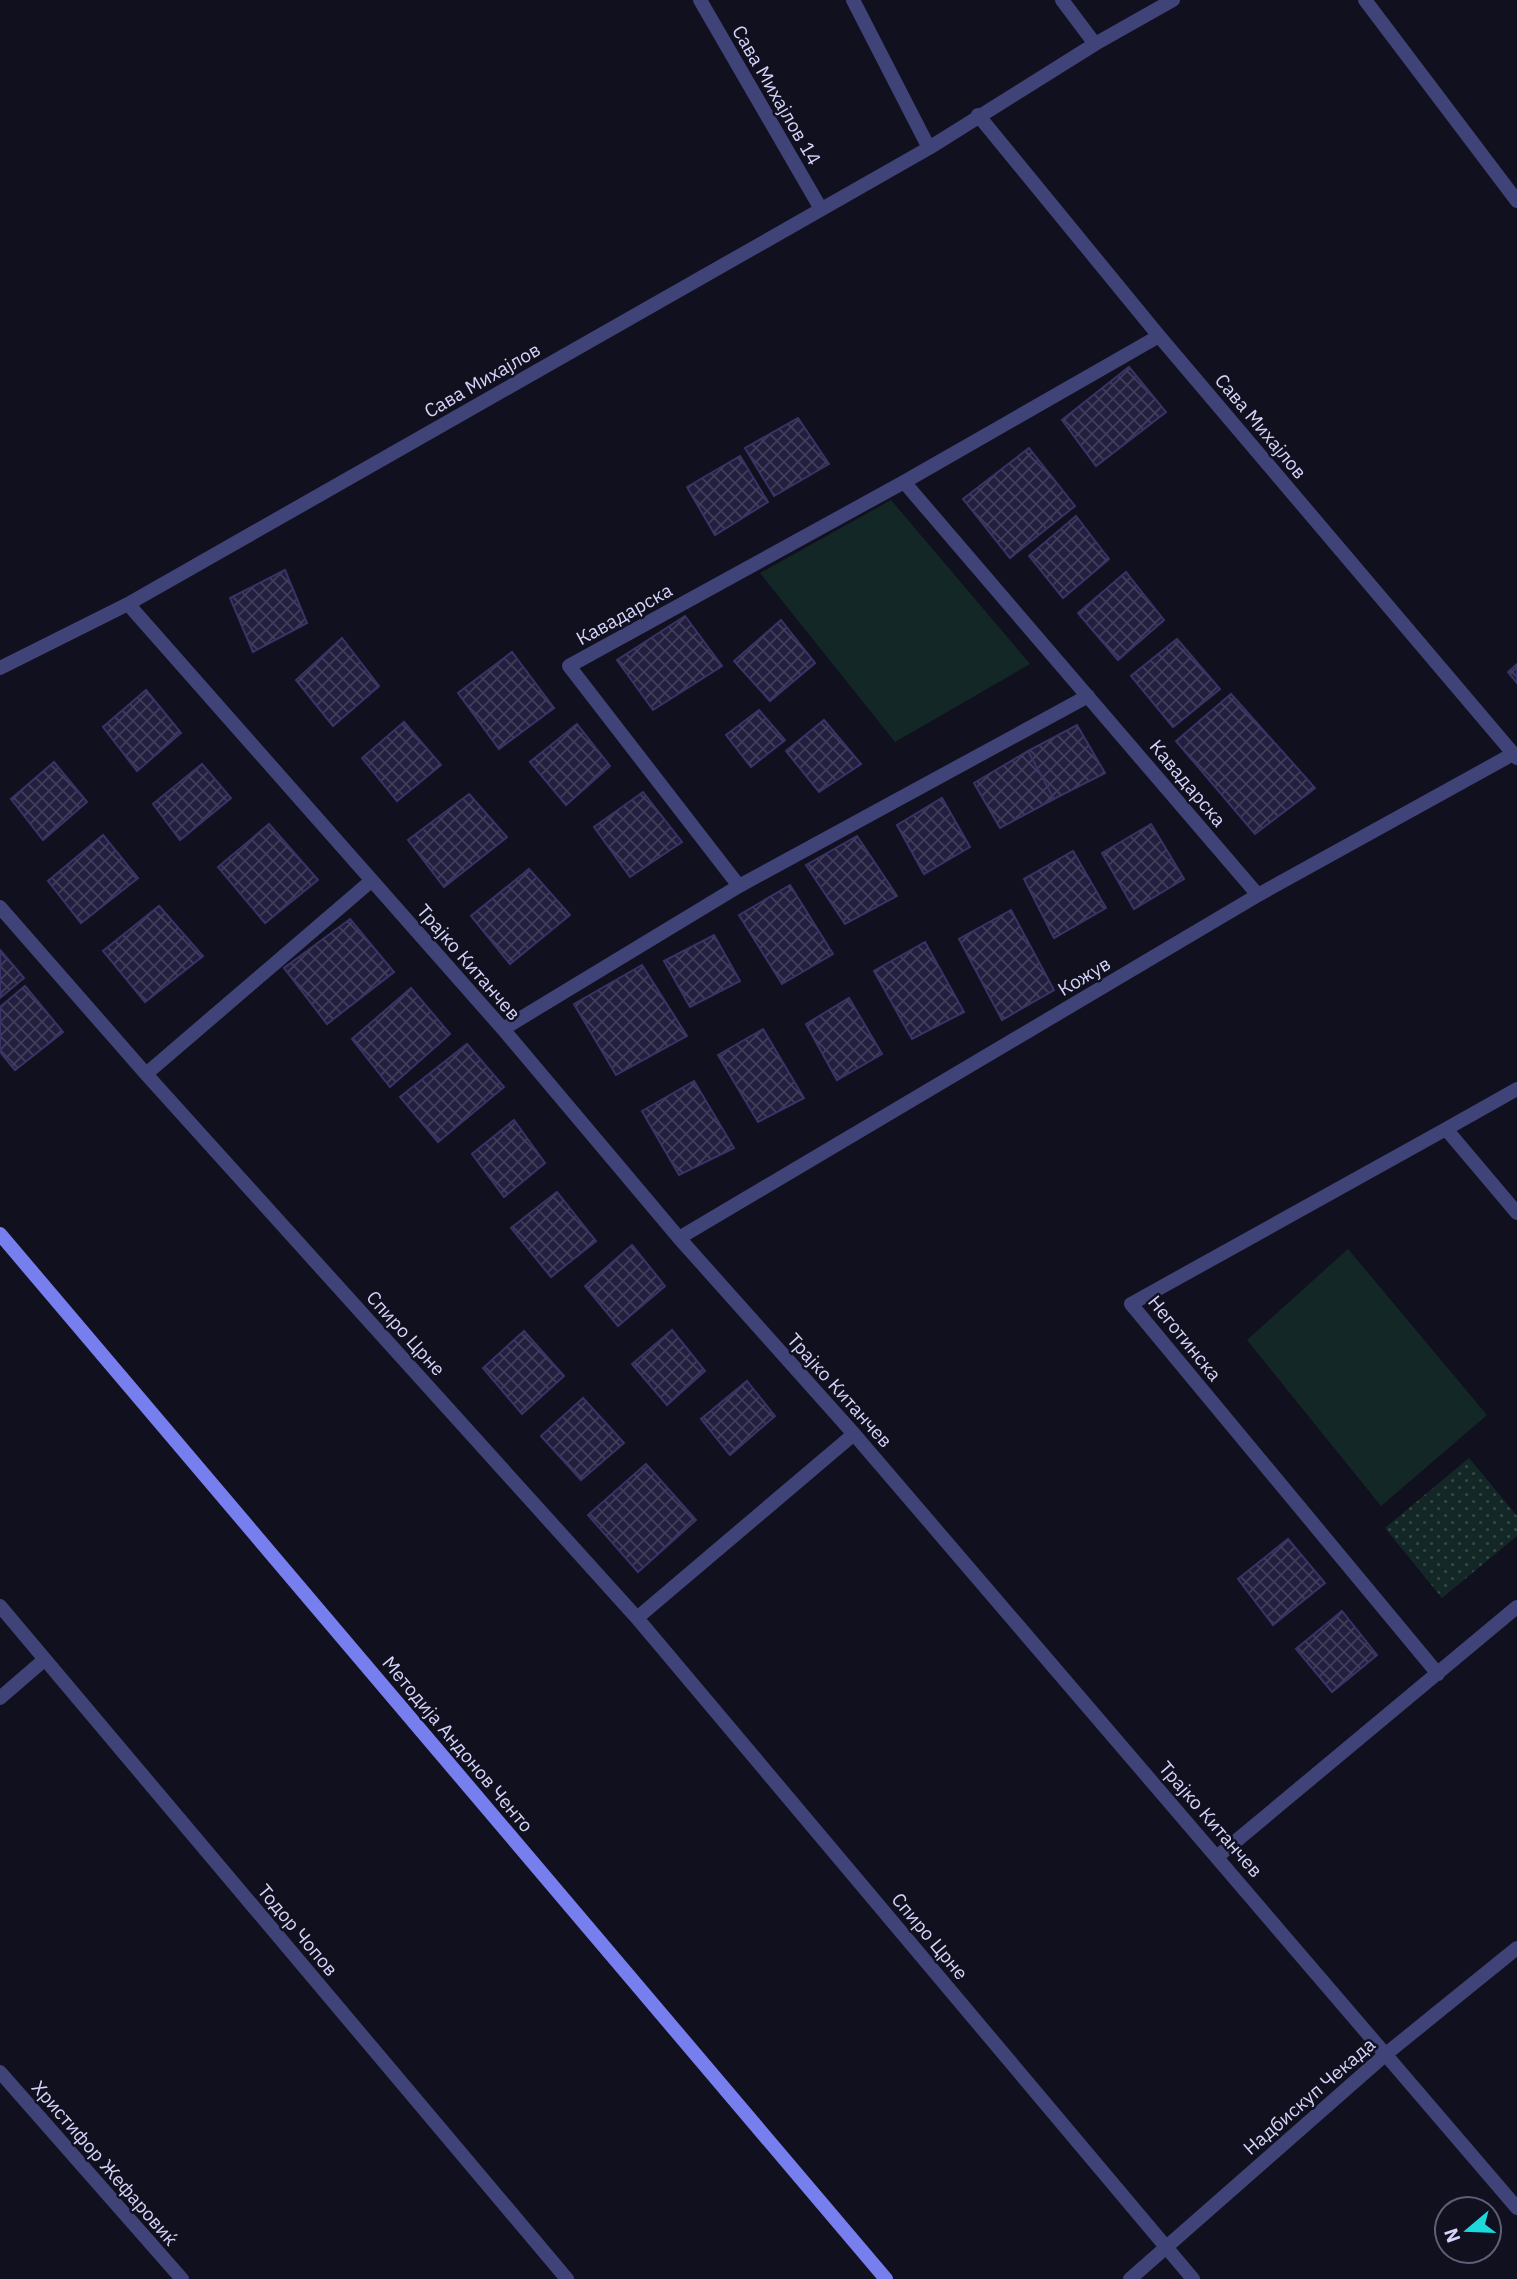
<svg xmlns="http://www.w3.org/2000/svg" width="1517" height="2279" font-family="'IBM Plex Sans',sans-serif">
  <defs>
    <pattern id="grass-dots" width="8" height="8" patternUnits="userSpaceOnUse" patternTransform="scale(1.75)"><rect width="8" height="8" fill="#132826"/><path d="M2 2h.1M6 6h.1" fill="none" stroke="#344646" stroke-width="1.8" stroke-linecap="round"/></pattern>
    <pattern id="building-cross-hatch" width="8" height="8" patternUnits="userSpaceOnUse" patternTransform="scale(1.75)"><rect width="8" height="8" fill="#221e3e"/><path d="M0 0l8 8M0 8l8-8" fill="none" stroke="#413e5b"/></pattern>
  </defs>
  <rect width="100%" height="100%" fill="#11101f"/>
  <!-- grass -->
  <path fill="url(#grass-dots)" d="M1469 1458 1517 1516V1536L1442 1598 1385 1528Z"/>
  <!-- pitch -->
  <path fill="#132826" d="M891 500 1030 664 895 742 760 573Z
    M1348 1249 1487 1415 1381 1506 1247 1340Z"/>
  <!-- building -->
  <path fill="url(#building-cross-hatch)" stroke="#393367" stroke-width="2" d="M1129 367 1166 412 1096 466 1062 420Z
    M798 418 829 464 774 496 745 448Z
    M1029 448 1075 506 1010 558 963 499Z
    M740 456 768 502 715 535 687 487Z
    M1076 516 1109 559 1063 598 1029 556Z
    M285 570 307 623 253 652 230 598Z
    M1126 572 1164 620 1118 660 1078 613Z
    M685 616 722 666 653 710 617 660Z
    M781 620 815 663 770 701 734 661Z
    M342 638 379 686 333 726 296 680Z
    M1177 639 1220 689 1173 727 1131 676Z
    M512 652 554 708 499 749 458 693Z
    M1517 664V683L1508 672Z
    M146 690 181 733 137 771 103 727Z
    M1231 694 1315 788 1255 834 1176 741Z
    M759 710 785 740 751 767 726 735Z
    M824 720 861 764 819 792 786 751Z
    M404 722 441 765 397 801 362 758Z
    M577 724 610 766 566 805 530 762Z
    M1077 725 1105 773 1054 799 1028 751Z
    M1028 751 1054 799 1000 828 974 783Z
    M54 762 87 802 43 840 11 799Z
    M202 764 231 798 180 840 153 804Z
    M643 792 682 842 630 877 594 827Z
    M469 794 507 837 444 887 408 840Z
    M942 798 970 847 924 874 897 825Z
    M269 824 318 880 265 923 218 867Z
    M1151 824 1184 879 1134 909 1102 853Z
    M103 835 138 878 81 923 48 881Z
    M857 836 897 896 845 924 806 865Z
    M1073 851 1106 908 1054 938 1024 879Z
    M529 869 570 915 510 964 471 916Z
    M790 885 833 954 782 984 739 915Z
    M159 906 203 956 145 1002 103 951Z
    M1011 910 1054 990 1002 1020 959 939Z
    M350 919 394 972 327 1024 284 968Z
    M714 935 740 981 690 1007 664 961Z
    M925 942 964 1012 912 1039 874 971Z
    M0 950 24 978 0 998Z
    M642 965 687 1036 616 1075 574 1004Z
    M25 986 63 1032 15 1070 0 1052V1007Z
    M411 988 450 1034 390 1087 352 1039Z
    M849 998 882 1054 837 1080 806 1024Z
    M763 1029 804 1098 758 1122 718 1055Z
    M467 1044 504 1087 438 1142 400 1097Z
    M694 1081 734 1148 679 1175 642 1111Z
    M514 1120 545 1163 504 1197 472 1154Z
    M557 1192 596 1241 551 1277 511 1228Z
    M632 1245 665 1286 618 1326 585 1286Z
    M672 1330 705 1371 667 1405 632 1364Z
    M524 1331 564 1376 522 1414 483 1368Z
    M747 1381 775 1416 730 1455 701 1419Z
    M583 1398 624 1443 581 1480 541 1436Z
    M646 1464 696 1520 638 1572 588 1515Z
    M1288 1539 1325 1583 1273 1625 1238 1579Z
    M1342 1611 1377 1655 1332 1692 1296 1649Z"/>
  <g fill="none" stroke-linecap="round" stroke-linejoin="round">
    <!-- minor -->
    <path stroke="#404378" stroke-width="14" d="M700 0 821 209
      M853 0 929 148
      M1062 0 1095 44
      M1365 0 1517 201
      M978 115 1159 336 1517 758
      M904 482 1258 895
      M128 604 503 1029 679 1238 854 1434 1517 2208
      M0 668 128 604 929 148 1095 44 1173 0
      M739 886 569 666 904 482 1159 336
      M0 907 146 1074 637 1618 1193 2279
      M503 1029 739 886 1088 696
      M146 1074 371 881
      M1517 1089 1446 1129 1517 1213
      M679 1238 1258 895 1513 754
      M0 1606 567 2279
      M637 1618 854 1434
      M1438 1674 1131 1304 1446 1129
      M0 1698 44 1660
      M1218 1856 1517 1607
      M0 2072 182 2279
      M1130 2279 1386 2054 1517 1948"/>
    <!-- secondary -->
    <path stroke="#777eed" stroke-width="14" d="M0 1234 886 2279"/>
  </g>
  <g text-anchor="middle" stroke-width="5" stroke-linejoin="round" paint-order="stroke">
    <!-- street labels -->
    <g font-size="19" fill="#d4d3f9" stroke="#11101f">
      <text transform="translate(777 95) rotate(60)" y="7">Сава Михајлов 14</text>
      <text transform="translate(482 380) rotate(-30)" y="7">Сава Михајлов</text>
      <text transform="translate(1261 426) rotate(50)" y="7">Сава Михајлов</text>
      <text transform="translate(624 614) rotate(-29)" y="7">Кавадарска</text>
      <text transform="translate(1188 783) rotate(50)" y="7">Кавадарска</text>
      <text transform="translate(469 962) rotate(49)" y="7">Трајко Китанчев</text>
      <text transform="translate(1084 976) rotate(-31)" y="7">Кожув</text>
      <text transform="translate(406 1333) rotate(48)" y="7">Спиро Црне</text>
      <text transform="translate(1185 1338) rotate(51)" y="7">Неготинска</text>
      <text transform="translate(840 1390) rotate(48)" y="7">Трајко Китанчев</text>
      <text transform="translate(458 1744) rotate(50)" y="7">Методија Андонов Ченто</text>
      <text transform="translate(1211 1819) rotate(49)" y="7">Трајко Китанчев</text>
      <text transform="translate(298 1930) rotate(50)" y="7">Тодор Чопов</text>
      <text transform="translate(930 1936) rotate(50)" y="7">Спиро Црне</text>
      <text transform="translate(1309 2096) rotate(-41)" y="7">Надбискуп Чекада</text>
      <text transform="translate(105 2163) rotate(49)" y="7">Христифор Жефаровиќ</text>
    </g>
  </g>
  <!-- north arrow -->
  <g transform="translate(1468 2230) rotate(251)"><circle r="33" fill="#11101f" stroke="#5f5e76" stroke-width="2"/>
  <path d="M0-5L12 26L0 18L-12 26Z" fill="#1dd9dc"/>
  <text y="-10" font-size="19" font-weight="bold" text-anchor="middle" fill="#d4d3f9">N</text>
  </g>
</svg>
